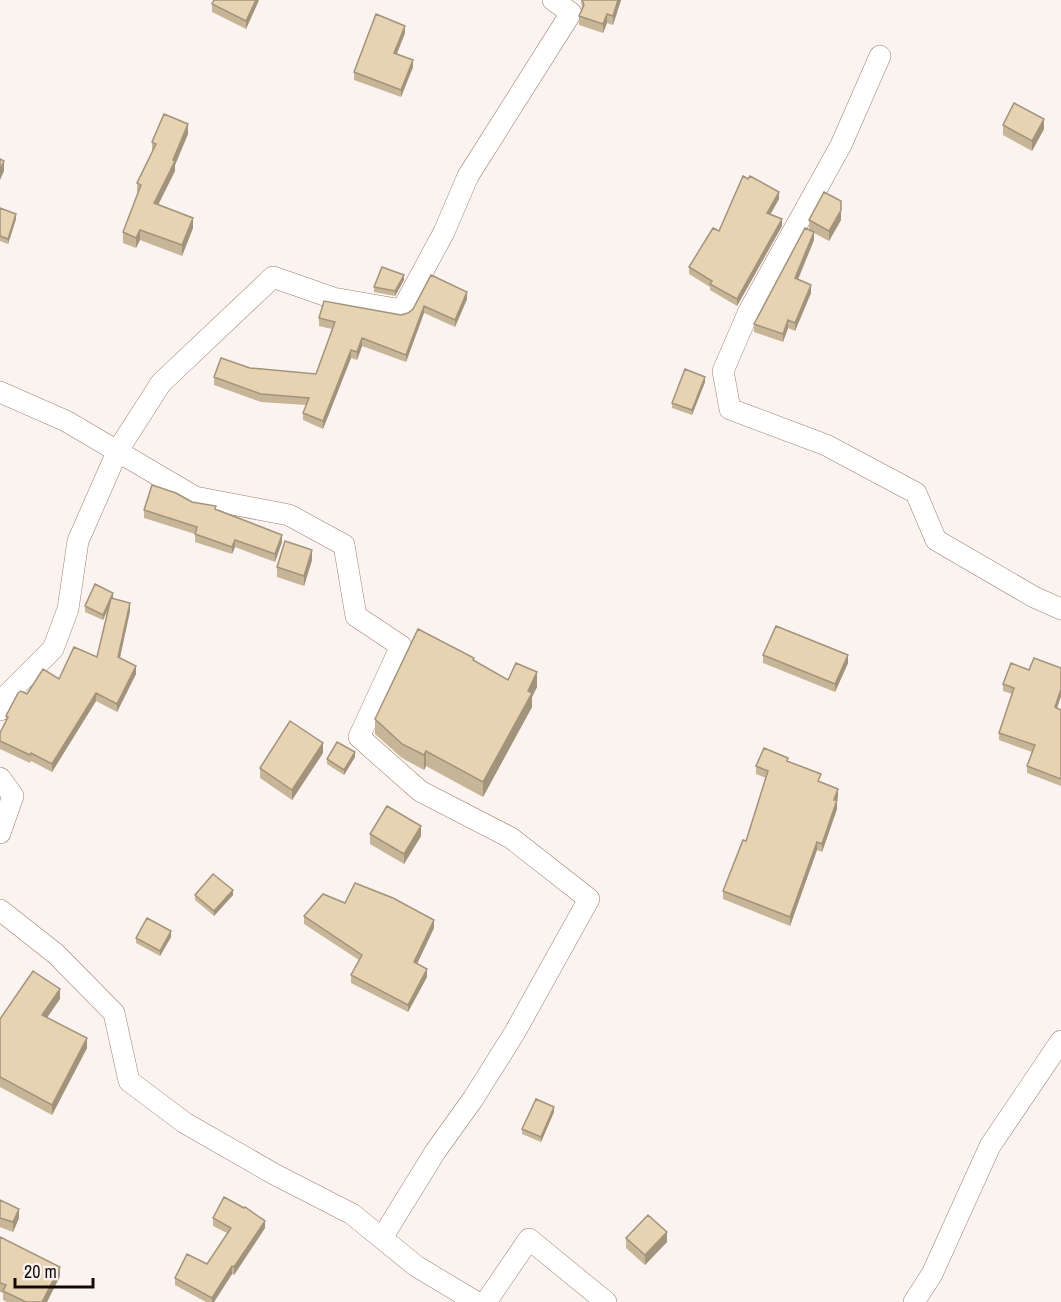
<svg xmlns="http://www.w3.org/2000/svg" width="1061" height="1302" font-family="'Archivo Narrow',sans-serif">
  <rect width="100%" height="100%" fill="#fbf3ef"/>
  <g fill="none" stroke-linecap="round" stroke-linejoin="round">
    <!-- minor casing -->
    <g stroke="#9f7e6b" stroke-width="22">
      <path id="minor" d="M880 56 841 145 749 311 723 371 730 409 826 445 916 493 936 540 1034 597 1061 609
        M0 392 66 421 195 497 289 515 344 545 356 616 401 646 359 737 420 791 511 838 589 899 515 1032 473 1099 435 1152 382 1238
        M0 710 8 694 53 649 68 609 78 541 118 450 161 383 273 277 333 298 402 310 444 232 468 176 571 13 553 0
        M0 778 13 796 0 833
        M0 910 56 954 114 1013 129 1081 185 1123 274 1174 352 1214 416 1266 476 1302
        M486 1302 529 1239 606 1302
        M914 1302 932 1274 990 1146 1061 1041"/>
    </g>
    <!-- minor -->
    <use href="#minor" stroke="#fff" stroke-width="21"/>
  </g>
  <!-- wall -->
  <path fill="#c7b598" d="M259 0 246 29 212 12V4Z
    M581 0H621L613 25 607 23 603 33 579 25V16L582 9Z
    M405 33 397 54 413 67 401 97 354 80V72Z
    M1003 125 1044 129 1032 151 1003 135Z
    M188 134 175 165V171L158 205 193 228 182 256 140 240 136 248 123 243V232L138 194 137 193V183L152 153V142Z
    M779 199 770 215 782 226 737 306 710 290V287L689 274V267L719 231Z
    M0 208 16 219 8 244 0 241Z
    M809 220H841L829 241 814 233V240L798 280 811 293 795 331 788 328 783 342 754 332V324L809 229Z
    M431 275 467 299 455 327 424 313 406 362 362 346 357 360 351 358 323 429 303 420V413L306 405 261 402 214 385V377L250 368 316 374 332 329 319 326V318L401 315 408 313 413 309Z
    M404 280 395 296 374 292V287Z
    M705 382 692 415 672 408V403Z
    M192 502 216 510 282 542 275 562 235 547 232 554 195 542V534L144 518V510Z
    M312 560 304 586 277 577V567Z
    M113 598 130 611 120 658 136 674 117 712 96 701 52 772 31 761 30 763 0 749V733L6 721V716L27 694 59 679 97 657 108 608 103 620 85 612V606Z
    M763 655 848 663 835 692 763 663Z
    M474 661 508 680 537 687 532 697V707L483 797 426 766 424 770 402 758 375 734V719Z
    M1003 684 1061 696 1057 708 1061 710V786L1027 773V766L1032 752 999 740V733L1012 694 1003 691Z
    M323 753 292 800 260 778V768Z
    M355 757 344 775 327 764V759Z
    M788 761 821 782 838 797 836 800 837 809 822 852 817 850 790 926 723 899V891L746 841 766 778 756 774V766Z
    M370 834 421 836 404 864 370 844Z
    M195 895H233L214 916 195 900Z
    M345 903 434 928 417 964 427 977 408 1012 351 983V975L359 960 304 924V916Z
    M171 937 160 956 136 943V938Z
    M60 999 47 1017 87 1048 52 1115 0 1087V1019Z
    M554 1112 541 1142 522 1134V1129Z
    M0 1200 19 1218 13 1232 0 1227Z
    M213 1218 265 1228 234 1275 232 1274 214 1302H206L175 1285V1278L207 1264 227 1233 213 1226Z
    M0 1237 60 1276 47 1302H7L3 1300V1293L0 1292Z
    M626 1238 667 1242 645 1265 626 1248Z"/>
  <!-- shaded-wall -->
  <path fill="#a2937c" d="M256 0H259L246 29V21Z
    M618 0H621L613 25V16Z
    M607 14V23L603 33V24Z
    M405 26V33L394 60V53Z
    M413 60V67L401 97V90Z
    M1044 119V129L1032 151V141Z
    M188 124V134L175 165V171L154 213V203Z
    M4 161V171L0 180V170Z
    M779 192V199L767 220V213Z
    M841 210V220L829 241V231Z
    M16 214V219L8 244V239Z
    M193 218V228L182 256V245Z
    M782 219V226L737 306V299Z
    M140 230V240L136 248V238Z
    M814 232V240L795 286V278Z
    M404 275V280L395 296V291Z
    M811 285V293L795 331V323Z
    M467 292V299L455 327V320Z
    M424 306V313L406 362V355Z
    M788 320V328L783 342V334Z
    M362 338V346L357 360V352Z
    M351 350V358L323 429V421Z
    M705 377V382L692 415V410Z
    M282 535V542L275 562V554Z
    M235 540V547L232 554V547Z
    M312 550V560L304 586V576Z
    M113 593V598L103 620V615Z
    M130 603V611L118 666V657Z
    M848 655V663L835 692V684Z
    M136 666V674L117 712V704Z
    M537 672V687L532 697V707L483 797V782Z
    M1061 689V696L1055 714V707Z
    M96 693V701L52 772V764Z
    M323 743V753L292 800V790Z
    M426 751V766L424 770V755Z
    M355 752V757L344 775V770Z
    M838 789V797L834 808V800Z
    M837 800V809L822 852V844Z
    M421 826V836L404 864V854Z
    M817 842V850L790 926V917Z
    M233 890V895L214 916V911Z
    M434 920V928L414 970V962Z
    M171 931V937L160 956V951Z
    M427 969V977L408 1012V1005Z
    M60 989V999L42 1025V1015Z
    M87 1038V1048L52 1115V1105Z
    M554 1107V1112L541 1142V1137Z
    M19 1209V1218L13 1232V1222Z
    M265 1221V1228L234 1275V1267Z
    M667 1232V1242L645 1265V1255Z
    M232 1266V1274L214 1302H212V1298Z
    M60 1267V1276L47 1302H42Z"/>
  <!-- building -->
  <path fill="#e7d2b1" stroke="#a2937c" stroke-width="1.5" d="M214 0H256L246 21 212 4Z
    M582 0H618L613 16 607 14 603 24 579 16 584 5Z
    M376 14 405 26 394 53 413 60 401 90 354 72Z
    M1014 103 1044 119 1032 141 1003 125Z
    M164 114 188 124 173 160 175 161 154 203 193 218 182 245 140 230 136 238 123 232 141 185 137 183 156 144 152 142Z
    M0 159 4 161 0 170Z
    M743 176 748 179 750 176 779 192 767 213 782 219 737 299 710 284 712 281 689 267 713 228 719 231Z
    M824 192 841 201V210L829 231 809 220Z
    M0 208 16 214 8 239 0 236Z
    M805 228 814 232 795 278 811 285 795 323 788 320 783 334 754 324Z
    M382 267 404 275 395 291 374 287Z
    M431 275 467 292 455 320 424 306 406 355 362 338 357 352 351 350 323 421 303 413 309 398 261 394 214 377 221 358 250 368 316 374 335 322 319 318 324 301 401 315 408 313 413 309Z
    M685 369 705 377 692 410 672 403Z
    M152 485 176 493 192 502 216 506 215 509 282 535 275 554 235 540 232 547 195 534 197 527 144 510Z
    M285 541 312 550 304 576 277 567Z
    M95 584 113 593 103 615 85 606Z
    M111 598 130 603 118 657 136 666 117 704 96 693 52 764 31 753 30 755 0 741V733L8 717 6 716 18 693 21 691 27 694 43 669 59 679 74 647 97 657Z
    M776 626 848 655 835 684 763 655Z
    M418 629 474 658 473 660 508 680 516 663 537 672 528 691 532 693 483 782 426 751 424 755 402 744 375 719Z
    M1034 658 1061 668V689L1055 707 1061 710V779L1027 766 1035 745 999 733 1014 688 1003 684 1011 663 1029 670Z
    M290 721 323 743 292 790 260 768Z
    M337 742 355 752 344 770 327 759Z
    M764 748 788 758 787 761 821 774 818 781 838 789 834 800H837L822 844 817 842 790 917 723 891 743 840 746 841 768 771 756 766Z
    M387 806 421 826 404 854 370 834Z
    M213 874 233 890 214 911 195 895Z
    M355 883 393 898 434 920 414 962 427 969 408 1005 351 975 362 955 304 916 323 894 345 903Z
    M147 918 171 931 160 951 136 938Z
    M33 971 60 989 42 1015 87 1038 52 1105 0 1077V1019Z
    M536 1099 554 1107 541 1137 522 1129Z
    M224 1197 244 1208 245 1207 265 1221 234 1267 232 1266 212 1298 175 1278 187 1254 207 1264 231 1228 213 1218Z
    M0 1200 19 1209 13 1222 0 1218Z
    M648 1215 667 1232 645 1255 626 1238Z
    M0 1237 60 1267 42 1302H26L3 1291 6 1285 0 1283Z"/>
  <!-- scale -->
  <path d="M15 1278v9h78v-9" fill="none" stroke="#150904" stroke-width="3"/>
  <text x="24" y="1278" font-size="18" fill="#150904" stroke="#fbf3ef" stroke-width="4.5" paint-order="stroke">20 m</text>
</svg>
